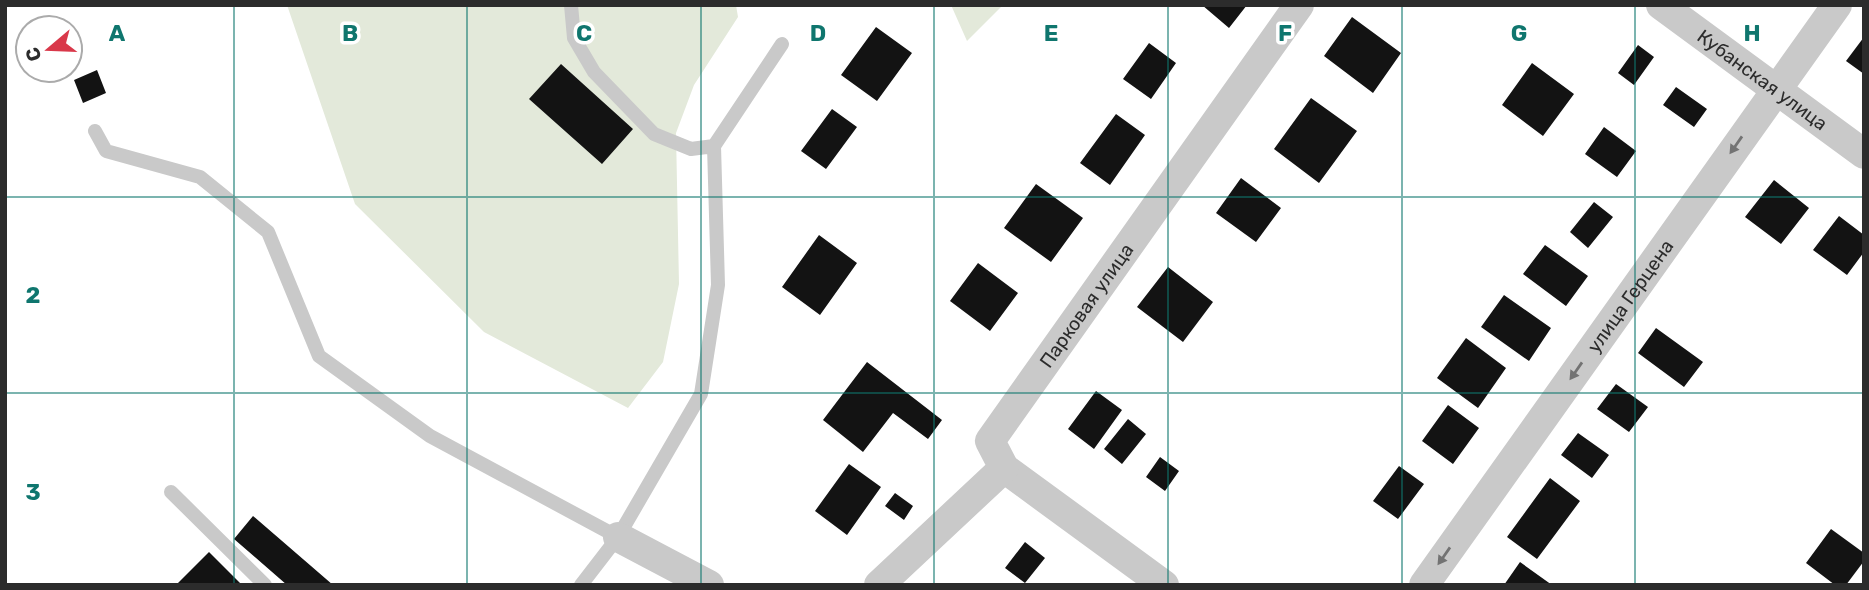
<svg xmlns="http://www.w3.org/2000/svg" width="1869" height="590" font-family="Rubik,sans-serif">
  <rect width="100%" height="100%" fill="#fff"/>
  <!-- green -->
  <path fill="#e3e9da" d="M287 5H736L738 17 694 85 676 133 679 284 663 362 628 408 484 332 355 204Z
    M951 5H1003L967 41Z"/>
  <!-- building -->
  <path fill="#131313" d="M1202 5H1247L1229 28Z
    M1352 17 1401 53 1373 93 1324 56Z
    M876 27 912 53 877 101 841 75Z
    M1864 37V74L1846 61Z
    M1149 43 1176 63 1151 99 1123 79Z
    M1638 45 1654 57 1634 85 1618 73Z
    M1532 63 1574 94 1543 136 1502 105Z
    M561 64 633 129 602 164 529 99Z
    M97 70 106 93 83 103 74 80Z
    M1676 87 1707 109 1694 127 1663 105Z
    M1311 98 1357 131 1319 183 1274 149Z
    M832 109 857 127 826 169 801 151Z
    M1116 114 1145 135 1110 185 1080 163Z
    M1604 127 1636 151 1617 177 1585 154Z
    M1241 178 1281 208 1256 242 1216 213Z
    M1774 180 1809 208 1781 244 1745 217Z
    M1036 184 1083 218 1051 262 1004 228Z
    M1594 202 1613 217 1588 248 1570 232Z
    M1839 216 1864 235V252L1847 275 1813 250Z
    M819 235 857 263 820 315 782 287Z
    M1545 245 1588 276 1566 306 1523 274Z
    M978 263 1018 293 990 331 950 301Z
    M1168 267 1213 302 1183 342 1137 307Z
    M1504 295 1551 328 1529 361 1481 327Z
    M1656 328 1703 362 1684 387 1638 353Z
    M1466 338 1506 368 1478 408 1437 378Z
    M867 362 942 420 928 439 893 413 863 452 823 420Z
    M1616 384 1648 407 1629 432 1597 409Z
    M1096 391 1122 410 1094 449 1068 429Z
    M1448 405 1479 428 1453 464 1422 441Z
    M1128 419 1146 434 1122 464 1104 449Z
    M1578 433 1609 455 1592 478 1561 455Z
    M1160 457 1179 471 1165 491 1146 477Z
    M849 464 881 487 847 535 815 511Z
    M1399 466 1424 484 1398 519 1373 501Z
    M1550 478 1580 501 1537 559 1507 537Z
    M895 493 913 506 904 520 885 506Z
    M253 516 333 585H287L234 539Z
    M1831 529 1864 553V561L1846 585H1835L1806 563Z
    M1025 542 1045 558 1025 583 1005 568Z
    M209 552 242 585H176Z
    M1520 562 1552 585H1504Z"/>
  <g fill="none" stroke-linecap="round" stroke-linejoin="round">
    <!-- service -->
    <path stroke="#c9c9c9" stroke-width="14" d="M571 5 574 38 594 72 654 134 691 149 714 146
      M95 131 106 151 200 177 268 232 319 356 430 436 618 537
      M171 492 265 585
      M581 585 618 537 701 394 718 285 714 146 782 44"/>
    <!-- minor -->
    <g stroke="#c9c9c9" stroke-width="30">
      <path id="s1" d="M1661 5 1864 154"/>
      <path d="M1004 468 1164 585"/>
      <path d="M618 537 709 585"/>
      <path id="s2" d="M879 585 1004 468 990 441 1299 5"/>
      <path id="s3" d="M1424 585 1837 5"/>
    </g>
  </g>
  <!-- one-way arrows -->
  <defs><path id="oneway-solid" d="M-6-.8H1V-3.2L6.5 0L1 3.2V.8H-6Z" transform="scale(1.75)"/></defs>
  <g fill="#737373">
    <use href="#oneway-solid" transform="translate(1736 145) rotate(125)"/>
    <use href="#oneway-solid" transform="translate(1576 371) rotate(125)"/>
    <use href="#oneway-solid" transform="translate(1444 556) rotate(125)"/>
  </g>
  <!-- grid -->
  <path fill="none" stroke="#0f766e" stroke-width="2" stroke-opacity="0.55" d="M234 5V585M467 5V585M701 5V585M934 5V585M1168 5V585M1402 5V585M1635 5V585M5 197H1864M5 393H1864"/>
  <g text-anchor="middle" stroke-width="7" stroke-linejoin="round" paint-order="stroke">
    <!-- street labels -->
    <g font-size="19" fill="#2c2c2c" stroke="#fff">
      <text dy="7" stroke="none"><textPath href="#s1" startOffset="126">Кубанская улица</textPath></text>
      <text dy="7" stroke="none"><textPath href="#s3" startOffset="355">улица Герцена</textPath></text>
      <text dy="7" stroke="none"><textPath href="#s2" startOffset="368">Парковая улица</textPath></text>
    </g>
  </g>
  <g font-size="23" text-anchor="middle" font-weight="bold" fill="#0f766e" stroke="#fff" stroke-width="7" stroke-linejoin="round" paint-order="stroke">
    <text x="117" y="41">A</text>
    <text x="350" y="41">B</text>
    <text x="584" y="41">C</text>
    <text x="818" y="41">D</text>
    <text x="1051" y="41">E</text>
    <text x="1285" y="41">F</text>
    <text x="1519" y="41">G</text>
    <text x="1752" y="41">H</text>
    <text x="33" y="303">2</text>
    <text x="33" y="500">3</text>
  </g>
  <!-- border -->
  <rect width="1869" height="590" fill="none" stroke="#2c2c2c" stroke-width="14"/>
  <!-- north arrow -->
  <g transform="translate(49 49) rotate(251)"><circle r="33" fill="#ffffff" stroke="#ababab" stroke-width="2"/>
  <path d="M0-5L12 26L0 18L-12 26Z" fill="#d9384a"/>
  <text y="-10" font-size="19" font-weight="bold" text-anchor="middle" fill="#2c2c2c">С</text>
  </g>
</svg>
